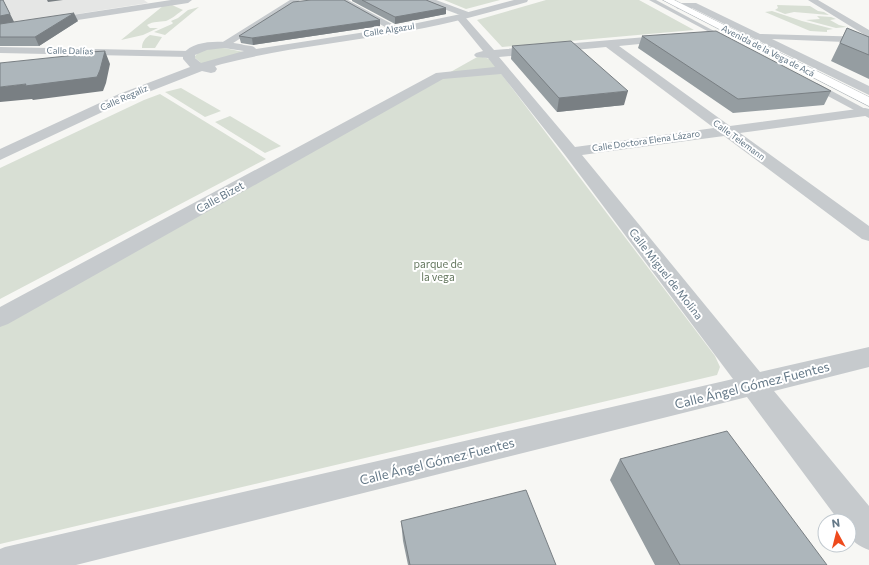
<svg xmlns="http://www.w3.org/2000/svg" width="869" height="565" font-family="Commissioner,sans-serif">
  <rect width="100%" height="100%" fill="#f7f7f4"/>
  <!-- built -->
  <path fill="#e5e6e5" d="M0 0H144L148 3 0 26Z"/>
  <!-- green -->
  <path fill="#d8dfd4" d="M444 0H500L466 9Z
    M546 0H639L694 30 502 47 477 20Z
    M172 5 183 10C178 13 172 19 166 21 159 22 154 21 147 25L150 28H158L143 35 121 40 163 6Z
    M777 5 810 6 818 11 824 12 829 15 794 12 785 14 775 10 778 8Z
    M199 7 165 35 154 32 172 24 173 23 171 21 178 18 188 10Z
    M772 11 802 21 833 29 827 30V32L810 31 765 12Z
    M817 16 831 17 836 19 830 20 839 25 847 27 836 28 806 20 820 19Z
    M150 35 162 37 155 48H142C142 42 145 38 150 35Z
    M219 47 244 52 202 64 198 63 200 62 194 57 200 51Z
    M479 56 490 59 715 356 720 367 717 375 0 544V325Z
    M181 88 221 111 205 117 165 92Z
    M160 94 266 159 0 299V168L144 100Z
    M230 116 281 146 265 153 215 122Z"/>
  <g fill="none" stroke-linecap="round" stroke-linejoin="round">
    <!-- secondary casing -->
    <g stroke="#b6bcc0" stroke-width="1">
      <path id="secondary" d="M663 0H674L869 97V106Z"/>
    </g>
    <!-- service -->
    <path fill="#c6cacd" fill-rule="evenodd" d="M649 0H656L731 40 726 41Z
      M811 83H817L869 111V118L811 87Z"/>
    <!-- minor -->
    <path fill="#c6cacd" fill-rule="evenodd" d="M171 0H192L188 3 0 32V26Z
      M290 0H300L227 47H219L218 45Z
      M337 0H348L403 30 402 32H394Z
      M424 0H436L471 13 473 15 471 17H465L494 50 670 35 674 36 675 38 670 41 619 46 730 126 865 108 869 109V115L865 116 740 133 869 226V241L862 239 724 136 582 155 760 372 869 347V367L774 391 869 506V550C852 543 849 539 849 521H839L747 397 76 565H0V549L5 547 733 379 565 155 501 74 443 79 8 324 0 327V307L436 73 495 67 488 58 476 57 474 55 476 53 483 51 456 18 460 15 425 2ZM606 47 714 128 575 147 499 57Z
      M808 0H818L869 30V43L772 39 869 86V95L692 8 678 9 674 6 678 3H696L760 34 868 37Z
      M0 47 189 51 195 54 189 57 0 53Z"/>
    <!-- tertiary -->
    <path fill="#c6cacd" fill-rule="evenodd" d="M514 0H528L527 2C484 14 441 26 397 33 338 43 280 49 222 64L215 66 217 69 215 72 211 73 202 71 128 100 0 160V149L119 94 190 67 183 59V54C195 38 228 41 244 45 249 46 253 45 256 49L398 27 461 14ZM224 48 244 51 201 63 195 58V55L207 50Z"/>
    <!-- secondary -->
    <use href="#secondary" fill="#fff" fill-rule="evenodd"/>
  </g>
  <!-- wall -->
  <path fill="#959da1" d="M0 0H3L14 22 78 21 39 46H0Z
    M352 0H426L446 8V14L395 24 352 1Z
    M380 20V26L253 45 241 43 239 36Z
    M847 28 869 37V79L831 61Z
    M642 36 831 91 824 105 733 113 638 48Z
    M512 46 624 105 557 112 511 59Z
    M620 459 827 565H655L610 480Z
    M401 521 556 565H408L403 541Z"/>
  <!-- shaded-wall -->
  <path fill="#797f83" d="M3 0 14 22 0 25V16Z
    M47 0H63L48 2Z
    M446 8V14L395 24V17Z
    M74 13 78 21 39 46 35 37Z
    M380 20V26L253 45 252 38Z
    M105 51 110 64 106 83 103 91 33 100 32 99 0 102V87L26 84Z
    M628 91 624 105 557 112 559 98Z"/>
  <!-- building -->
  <path fill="#adb6bb" stroke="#797f83" d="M0 0H3L10 14 0 16Z
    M311 0H344L380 20 252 38 239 36 293 2Z
    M362 0H426L446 8 395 17Z
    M74 13 35 37H0V24Z
    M847 28 869 37V55L840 43Z
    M716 31 831 91 738 99 642 36Z
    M571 41 628 91 559 98 512 46Z
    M105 51 100 70 97 77 25 86 26 84 0 87V63L76 55V53Z
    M727 431 827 565H680L620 459Z
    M526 490 556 565H410L401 521Z"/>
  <g text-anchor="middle" stroke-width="4" stroke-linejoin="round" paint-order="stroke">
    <!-- far-street labels -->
    <g font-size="9" fill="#647887" stroke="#fff">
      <text transform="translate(389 30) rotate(-9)" y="3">Calle Algazul</text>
      <text transform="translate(70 51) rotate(1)" y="3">Calle Dalías</text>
      <text transform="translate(768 51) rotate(27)" y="3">Avenida de la Vega de Acá</text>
      <text transform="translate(124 98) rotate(-24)" y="3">Calle Regaliz</text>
      <text transform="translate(739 140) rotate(36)" y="3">Calle Telemann</text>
      <text transform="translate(646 141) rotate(-8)" y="3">Calle Doctora Elena Lázaro</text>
    </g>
    <!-- street labels -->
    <g font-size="11" fill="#647887" stroke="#fff">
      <text transform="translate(220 197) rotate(-29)" y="4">Calle Bizet</text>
      <text transform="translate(666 274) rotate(52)" y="4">Calle Miguel de Molina</text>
    </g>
    <!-- park labels -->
    <g font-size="11" fill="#65785f" stroke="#fff">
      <text x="438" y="268">parque de<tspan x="438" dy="13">la vega</tspan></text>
    </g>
    <!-- near-street labels -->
    <g font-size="13" fill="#647887" stroke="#fff">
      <text transform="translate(752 385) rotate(-14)" y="5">Calle Ángel Gómez Fuentes</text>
      <text transform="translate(437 461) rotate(-14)" y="5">Calle Ángel Gómez Fuentes</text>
    </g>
  </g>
  <!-- north arrow -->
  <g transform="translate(837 533) rotate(353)"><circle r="19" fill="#ffffff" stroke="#c1c9cf"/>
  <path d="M0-3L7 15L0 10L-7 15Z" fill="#ee4a1d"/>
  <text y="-6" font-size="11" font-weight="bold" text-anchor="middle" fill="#647887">N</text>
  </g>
</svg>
